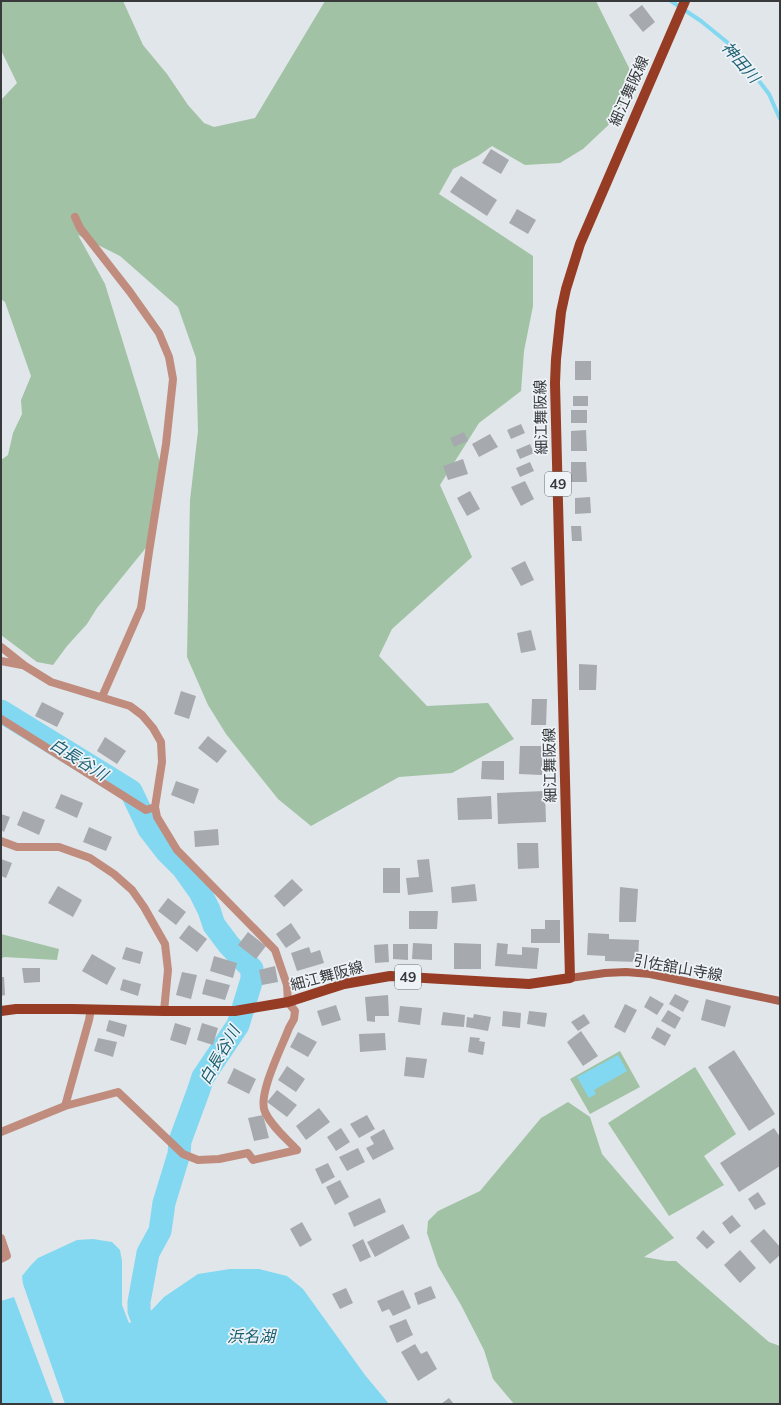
<svg xmlns="http://www.w3.org/2000/svg" width="781" height="1405" font-family="Mulish,'Noto Sans JP',sans-serif">
  <rect width="100%" height="100%" fill="#e1e6ea"/>
  <!-- green -->
  <path fill="#a1c2a4" d="M1 1H123L143 45 167 74 188 105 204 123 214 127 255 118 325 1H596L632 74 618 116 583 149 560 163 525 165 492 146 478 156 453 169 439 194 533 256V306L524 351 521 391 479 423 440 485 472 557 392 629 379 656 427 706 488 703 514 739 452 773 399 777 311 826 278 799 226 734 208 705 187 657 190 500 198 431 196 358 178 307 120 256 78 235 105 284 160 462 149 544 97 608 87 624 67 646 53 665 37 662 1 635V460L8 455 13 433 22 414 21 400 31 376 5 302 1 299V100L17 83 1 50Z
    M1 934 59 949 57 960 4 957 1 959Z
    M620 1051 640 1087 590 1114 570 1079Z
    M695 1067 736 1134 704 1156 724 1185 669 1216 608 1123Z
    M568 1102 590 1117 602 1154 674 1238 644 1257 667 1261H676L769 1342 780 1346V1404H514L493 1379 484 1350 461 1305 438 1266 427 1233 428 1221 438 1211 480 1191 541 1118Z"/>
  <!-- water -->
  <path fill="#83d8f1" d="M618 1055 627 1071 594 1090 596 1094 589 1098 577 1077Z
    M93 1239 112 1242 120 1250 122 1261V1305L129 1323 138 1320 136 1312 142 1310 148 1314 164 1297 198 1274 230 1269H259L287 1276 303 1289 365 1375 389 1404H65L23 1284 22 1276 31 1265 38 1258 77 1240Z
    M14 1297 54 1404H1V1301Z"/>
  <g fill="none" stroke-linecap="round" stroke-linejoin="round">
    <!-- stream -->
    <path stroke="#83d8f1" stroke-width="4" d="M671 1 701 21 733 47 769 94 780 119"/>
    <!-- river -->
    <path stroke="#83d8f1" stroke-width="23" d="M1 711 131 791 149 829 166 851 183 868 200 892 209 910 214 925 229 945 252 969V979L238 1025 203 1077 198 1092 180 1141 179 1154 164 1203 160 1231 148 1253 139 1302V1311L150 1340"/>
  </g>
  <!-- building -->
  <path fill="#a6aaae" d="M642 5 655 22 643 32 629 15Z
    M491 149 509 160 501 174 482 163Z
    M461 176 497 200 487 216 450 192Z
    M517 209 536 220 528 234 509 223Z
    M575 361H591V380H575Z
    M573 396H588V406H573Z
    M571 410H587V423H571Z
    M521 424 525 433 511 439 507 430Z
    M586 430 587 451H571V431Z
    M464 432 468 441 454 447 450 438Z
    M490 434 498 447 479 457 472 444Z
    M530 444 534 453 520 459 516 450Z
    M463 459 468 474 448 480 443 466Z
    M530 462 534 471 520 477 516 468Z
    M571 462H586L587 482H571Z
    M525 481 534 499 521 506 511 487Z
    M470 491 480 509 467 516 457 498Z
    M590 497 591 513 575 514V498Z
    M571 526H581L582 541H572Z
    M525 561 534 580 521 586 511 568Z
    M531 630 536 650 521 653 517 633Z
    M579 664 597 665 596 690H579Z
    M181 691 196 696 189 719 174 714Z
    M532 699H547L546 725H531Z
    M42 702 64 713 57 727 35 716Z
    M208 736 227 751 217 763 198 748Z
    M105 737 126 751 117 764 97 751Z
    M520 746H543L542 775 519 774Z
    M482 761H504V780L481 779Z
    M176 781 199 789 194 804 171 795Z
    M545 791 546 822 498 824 497 793Z
    M61 794 83 803 77 818 55 808Z
    M491 796 492 819 458 820 457 798Z
    M23 811 45 820 39 835 17 825Z
    M1 814 10 817 4 832 1 830Z
    M89 827 112 837 106 851 83 842Z
    M218 829 219 845 195 847 194 831Z
    M517 843H538L539 868 518 869Z
    M1 859 12 863 6 878 1 876Z
    M429 859 433 892 408 895 406 878 419 877 417 860Z
    M383 868H400V893H383Z
    M292 879 303 890 284 907 274 896Z
    M475 884 477 901 452 903 451 887Z
    M58 886 82 900 73 917 48 903Z
    M620 887 638 889 636 922H619Z
    M168 898 186 912 176 925 158 911Z
    M409 911H438L437 929H409Z
    M545 920H560V943H531V929H545Z
    M291 923 301 938 286 948 276 934Z
    M189 925 207 939 197 952 179 938Z
    M248 932 266 946 256 959 238 945Z
    M588 933 609 934V939L639 940 638 962 605 961V956L587 955Z
    M413 943 432 944V960L412 959Z
    M454 943 481 944V969H454Z
    M497 943 508 944 507 954 522 955V947L539 948 537 969 495 966Z
    M388 944 389 962 375 963 374 945Z
    M393 944H408V960L393 959Z
    M126 947 143 952 140 964 122 959Z
    M309 947 311 953 320 950 324 963 297 971 291 953Z
    M92 954 116 968 107 985 82 971Z
    M214 956 237 963 233 978 210 971Z
    M275 966 278 982 262 985 259 970Z
    M22 968H40V982L24 983Z
    M182 972 197 975 191 999 176 995Z
    M1 977H4L5 995 1 996Z
    M123 979 141 984 138 996 120 990Z
    M206 979 230 985 225 1000 202 994Z
    M675 994 689 1001 683 1012 669 1004Z
    M388 995 389 1016H375V1022L367 1021 365 997Z
    M650 996 664 1004 657 1015 644 1007Z
    M706 999 731 1006 725 1027 701 1020Z
    M625 1004 637 1010 625 1033 614 1027Z
    M336 1005 341 1020 322 1026 317 1011Z
    M400 1006 422 1008 420 1025 398 1022Z
    M668 1010 681 1018 675 1029 661 1021Z
    M503 1011 521 1013 520 1028 502 1026Z
    M529 1011 547 1013 545 1027 527 1024Z
    M443 1012 465 1015 464 1027 441 1025Z
    M474 1014 491 1017 488 1031 466 1027 467 1017 473 1018Z
    M584 1014 590 1023 578 1031 571 1022Z
    M109 1020 127 1025 124 1037 106 1031Z
    M175 1023 191 1028 186 1045 170 1040Z
    M202 1023 218 1028 213 1045 197 1040Z
    M657 1027 671 1035 665 1046 651 1038Z
    M581 1031 598 1056 583 1066 567 1042Z
    M298 1032 317 1042 308 1057 290 1047Z
    M385 1033 386 1050 360 1052 359 1034Z
    M470 1037 480 1038 479 1041 485 1042 483 1055 468 1052Z
    M98 1038 117 1042 113 1057 94 1051Z
    M734 1050 775 1114 749 1131 708 1067Z
    M406 1057 427 1059 424 1078 404 1076Z
    M287 1066 305 1079 296 1092 278 1080Z
    M234 1068 256 1079 249 1094 227 1083Z
    M277 1090 297 1105 287 1117 267 1102Z
    M319 1108 330 1122 306 1140 296 1126Z
    M263 1115 269 1138 254 1141 248 1118Z
    M367 1115 375 1129 359 1138 350 1124Z
    M341 1128 350 1142 336 1151 327 1137Z
    M774 1128 780 1137V1166L739 1192 720 1163Z
    M384 1129 394 1149 373 1160 366 1148 374 1144 370 1137Z
    M358 1148 365 1162 347 1171 339 1157Z
    M328 1163 335 1177 322 1184 315 1169Z
    M340 1180 349 1197 335 1205 326 1187Z
    M758 1192 766 1204 755 1210 748 1199Z
    M380 1198 386 1212 354 1227 348 1213Z
    M732 1215 741 1226 730 1234 722 1223Z
    M302 1222 312 1240 300 1247 290 1229Z
    M403 1224 410 1238 375 1257 367 1242Z
    M764 1229 780 1247V1255L770 1264 750 1241Z
    M703 1230 715 1242 707 1249 696 1238Z
    M363 1239 371 1257 360 1262 352 1245Z
    M740 1250 756 1268 740 1283 724 1265Z
    M431 1286 436 1298 418 1305 414 1293Z
    M346 1288 353 1303 340 1309 332 1294Z
    M403 1290 411 1308 393 1316 389 1309 382 1312 377 1301Z
    M406 1319 413 1335 397 1343 389 1326Z
    M415 1344 421 1354 427 1351 437 1369 418 1381 401 1352Z
    M449 1398 454 1404H441Z"/>
  <g fill="none" stroke-linecap="round" stroke-linejoin="round">
    <!-- minor -->
    <path stroke="#c08c7e" stroke-width="8" d="M75 217 80 228 130 292 159 333 169 357 173 379 166 444 149 552 141 608 102 697
      M1 647 25 666 51 682 130 706 142 715 153 728 161 742 162 762 155 807 157 817 177 850 275 950 287 985 288 1002 295 1011 294 1019 289 1028C282 1047 257 1095 265 1112 272 1127 286 1138 297 1150
      M1 661 22 665
      M1 719 146 810 155 807
      M1 841 17 847H59L90 858 114 874 132 890 144 907 165 944 168 970 164 1011
      M65 1106 89 1020 91 1009
      M1 1132 65 1106 118 1092 183 1154 198 1160 219 1159 248 1153 253 1160 297 1150
      M1 1238 7 1256 1 1259"/>
    <!-- secondary -->
    <path stroke="#a95f4c" stroke-width="8" d="M570 978 605 973 626 972 650 974 780 1001"/>
    <!-- primary -->
    <path stroke="#963c25" stroke-width="10" d="M1 1011 16 1009H72L164 1011H235L288 1002 344 984 390 976 529 984 570 978 555 383 556 359 561 312 566 289 580 244 685 1"/>
  </g>
  <g text-anchor="middle" stroke-width="3.5" stroke-linejoin="round" paint-order="stroke">
    <!-- shield labels -->
    <g fill="#eef3f8" stroke="#6e7173" stroke-width="1">
      <rect x="545" y="472" width="26" height="24" rx="3"/>
      <rect x="395" y="965" width="26" height="24" rx="3"/>
    </g>
    <g font-size="14" font-weight="bold" fill="#37393a">
      <text x="558" y="489">49</text>
      <text x="408" y="982">49</text>
    </g>
    <!-- street labels -->
    <g font-size="15" fill="#37393a" stroke="#eef3f8">
      <text transform="translate(629 91) rotate(-66)" y="5">細江舞阪線</text>
      <text transform="translate(541 417) rotate(-91)" y="5">細江舞阪線</text>
      <text transform="translate(550 765) rotate(-91)" y="5">細江舞阪線</text>
      <text transform="translate(678 968) rotate(10)" y="5">引佐舘山寺線</text>
      <text transform="translate(327 976) rotate(-15)" y="5">細江舞阪線</text>
    </g>
    <!-- water labels -->
    <g font-size="16" font-style="italic" fill="#1a5f70" stroke="#eef3f8">
      <text transform="translate(741 62) rotate(49)" y="6">神田川</text>
      <text transform="translate(79 759) rotate(32)" y="6">白長谷川</text>
      <text transform="translate(219 1055) rotate(-60)" y="6">白長谷川</text>
      <text x="251" y="1342">浜名湖</text>
    </g>
  </g>
  <!-- border -->
  <rect width="781" height="1405" fill="none" stroke="#37393a" stroke-width="4"/>
</svg>
